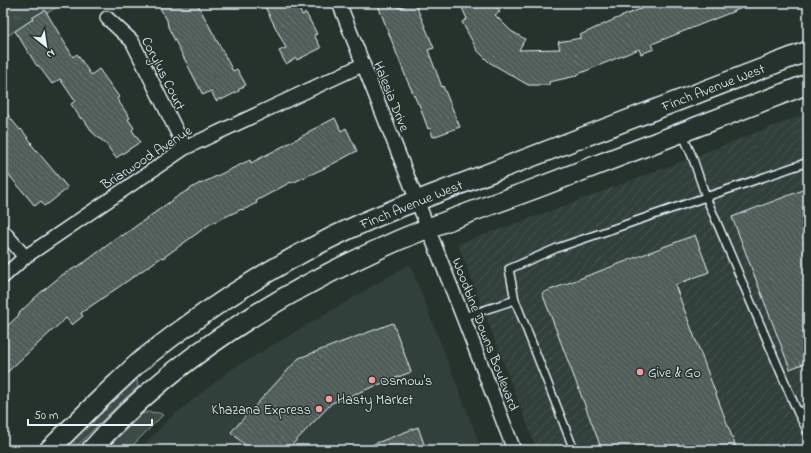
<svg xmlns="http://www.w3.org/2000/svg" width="811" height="453" font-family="'Indie Flower',sans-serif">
  <defs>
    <pattern id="industrial-furrows" width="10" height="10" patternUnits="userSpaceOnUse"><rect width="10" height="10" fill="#333f3a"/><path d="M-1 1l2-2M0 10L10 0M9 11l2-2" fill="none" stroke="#47524e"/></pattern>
    <pattern id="park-tufts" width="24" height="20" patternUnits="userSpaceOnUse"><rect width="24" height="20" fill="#3e4b47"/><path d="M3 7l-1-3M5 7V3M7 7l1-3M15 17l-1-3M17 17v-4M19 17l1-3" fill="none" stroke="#5a6562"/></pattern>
    <pattern id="garden-dots" width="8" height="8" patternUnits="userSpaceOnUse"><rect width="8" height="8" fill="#3e4b47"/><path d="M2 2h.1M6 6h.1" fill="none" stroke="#5a6562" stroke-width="1.8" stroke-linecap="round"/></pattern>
    <pattern id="building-back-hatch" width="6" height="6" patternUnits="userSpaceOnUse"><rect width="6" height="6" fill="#505c59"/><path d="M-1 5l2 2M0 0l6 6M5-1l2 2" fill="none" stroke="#697472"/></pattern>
  </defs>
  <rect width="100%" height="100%" fill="#26332d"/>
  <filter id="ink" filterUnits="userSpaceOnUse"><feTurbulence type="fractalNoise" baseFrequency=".025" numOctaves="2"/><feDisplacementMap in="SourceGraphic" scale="8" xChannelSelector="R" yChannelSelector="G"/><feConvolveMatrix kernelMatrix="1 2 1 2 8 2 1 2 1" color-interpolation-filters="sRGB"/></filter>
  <g filter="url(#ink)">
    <!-- built -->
    <path fill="#333f3a" d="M410 264 482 450H139L169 419 229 371Z"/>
    <!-- industrial -->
    <path fill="url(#industrial-furrows)" d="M808 113V450H537L458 244 559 208Z"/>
    <!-- grass -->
    <path fill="#3e4b47" stroke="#939ea0" d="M149 412 159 413 163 415 128 450H105L142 414Z"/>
    <!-- park -->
    <path fill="url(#park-tufts)" stroke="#939ea0" d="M3 3H64L3 38Z"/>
    <!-- garden -->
    <path fill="url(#garden-dots)" stroke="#939ea0" d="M137 379 138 387 120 403 73 450H65L87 425Z"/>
    <!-- building -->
    <path fill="url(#building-back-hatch)" stroke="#e8f1f8" d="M157 3H197L233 71 237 69 246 85 239 89V91L221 100V98L216 101 211 91 203 95 168 27 167 20Z
      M263 3H296L302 15 306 13 317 34 314 35 321 48 297 60 296 58 286 64 279 51 286 48Z
      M377 3H397L399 8 411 3H415L434 48 428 50 442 87 443 86 460 127 433 137 430 128 428 129 419 104H418L407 80Z
      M460 3H495L500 12 495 15 511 31 525 39 519 50 560 49 558 42 581 38 580 35 613 20 655 3H752V4L652 44 654 49 641 54 639 49 576 75V76L549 82V85H528L489 62 477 50 462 22 467 19Z
      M45 10 73 57 77 54 91 75 99 69 119 97 117 99 130 118 128 119 134 128 132 130 140 142 116 158 106 144 93 133 83 118 81 119 71 104 75 101 60 79 52 84 38 65 37 66 15 31 33 19 32 18Z
      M3 109 20 130 21 129 32 143 31 144 68 188 48 204H47L44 206 41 201 35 206 3 168Z
      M335 118 341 131 346 128 357 151 327 167 292 183 291 182 256 201 257 203 243 210 242 209 210 224 163 258 162 257 81 313 83 316 72 325 66 318 3 376V330L19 315 18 314 39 294 62 275 85 262 121 235 122 236 178 196 200 183V184L250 160 251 163 308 133V132Z
      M808 188V362L790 369 732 217Z
      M695 235 709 272 675 285 737 450H602L542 293Z
      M393 323 411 372 332 403 287 450H250L231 432 299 358Z
      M418 427 426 450H362L361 449Z"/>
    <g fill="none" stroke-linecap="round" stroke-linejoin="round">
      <!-- lane casing -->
      <g stroke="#e8f1f8" stroke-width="10">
        <path id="lane" d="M682 133 692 156 706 197 798 413 808 408
          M463 317 515 300
          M798 413 808 432
          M574 450 515 300 509 269 557 248 808 162"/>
      </g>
      <!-- street casing -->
      <g stroke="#e8f1f8" stroke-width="16">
        <path id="street" d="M339 3 463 317 514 450
          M107 18 132 41 185 148
          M3 231 25 257
          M3 277 25 257 185 148 362 65"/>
      </g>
      <!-- secondary casing -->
      <g stroke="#e8f1f8" stroke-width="22">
        <path id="secondary" d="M49 450C71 428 93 406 116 384 125 376 133 367 143 359 221 297 306 244 398 208L808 51
          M91 450C174 356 285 290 399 240 444 221 491 205 537 188 627 153 718 119 808 84"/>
      </g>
      <!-- lane -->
      <use href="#lane" stroke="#26332d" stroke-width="7"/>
      <!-- street -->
      <use href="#street" stroke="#26332d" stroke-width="13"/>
      <!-- secondary -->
      <use href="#secondary" stroke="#26332d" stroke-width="19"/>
    </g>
  </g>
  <!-- markers -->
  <g fill="#ff9aa2" stroke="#26332d" stroke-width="1.5">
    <circle cx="640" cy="372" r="4"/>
    <circle cx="372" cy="380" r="4"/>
    <circle cx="329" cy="399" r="4"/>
    <circle cx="319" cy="409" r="4"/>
  </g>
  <g text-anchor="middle" stroke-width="3" stroke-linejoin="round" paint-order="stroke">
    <!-- street labels -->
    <g font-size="14" fill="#e8f1f8" stroke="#26332d">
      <text transform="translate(164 73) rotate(63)" y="5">Corylus Court</text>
      <text transform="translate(713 87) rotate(-21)" y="5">Finch Avenue West</text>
      <text transform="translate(392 96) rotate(68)" y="5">Halesia Drive</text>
      <text transform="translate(146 157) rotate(-33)" y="5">Briarwood Avenue</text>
      <text transform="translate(411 204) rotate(-22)" y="5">Finch Avenue West</text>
      <text transform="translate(486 334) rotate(69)" y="5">Woodbine Downs Boulevard</text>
    </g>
    <!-- poi labels -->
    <g font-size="14" fill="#e8f1f8" stroke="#26332d" text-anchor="start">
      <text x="648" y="377">Give &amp; Go</text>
      <text x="380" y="385">Osmow's</text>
      <text x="337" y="404">Hasty Market</text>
      <text x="311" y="414" text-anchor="end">Khazana Express</text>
    </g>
  </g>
  <!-- margin -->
  <rect width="811" height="453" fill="none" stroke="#26332d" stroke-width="16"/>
  <rect x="8" y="8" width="795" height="437" fill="none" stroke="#e8f1f8" stroke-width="1.5" filter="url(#ink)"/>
  <!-- north arrow -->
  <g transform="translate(46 46) rotate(150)" stroke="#26332d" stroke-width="3" paint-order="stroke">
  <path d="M0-3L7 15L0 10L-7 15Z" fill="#e8f1f8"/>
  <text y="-6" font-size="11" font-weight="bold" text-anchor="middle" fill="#e8f1f8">N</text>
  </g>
  <!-- scale -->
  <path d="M28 419v6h124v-6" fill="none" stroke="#e8f1f8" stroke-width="2"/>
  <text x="34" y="419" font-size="12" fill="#e8f1f8" stroke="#26332d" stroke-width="3" paint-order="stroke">50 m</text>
</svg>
